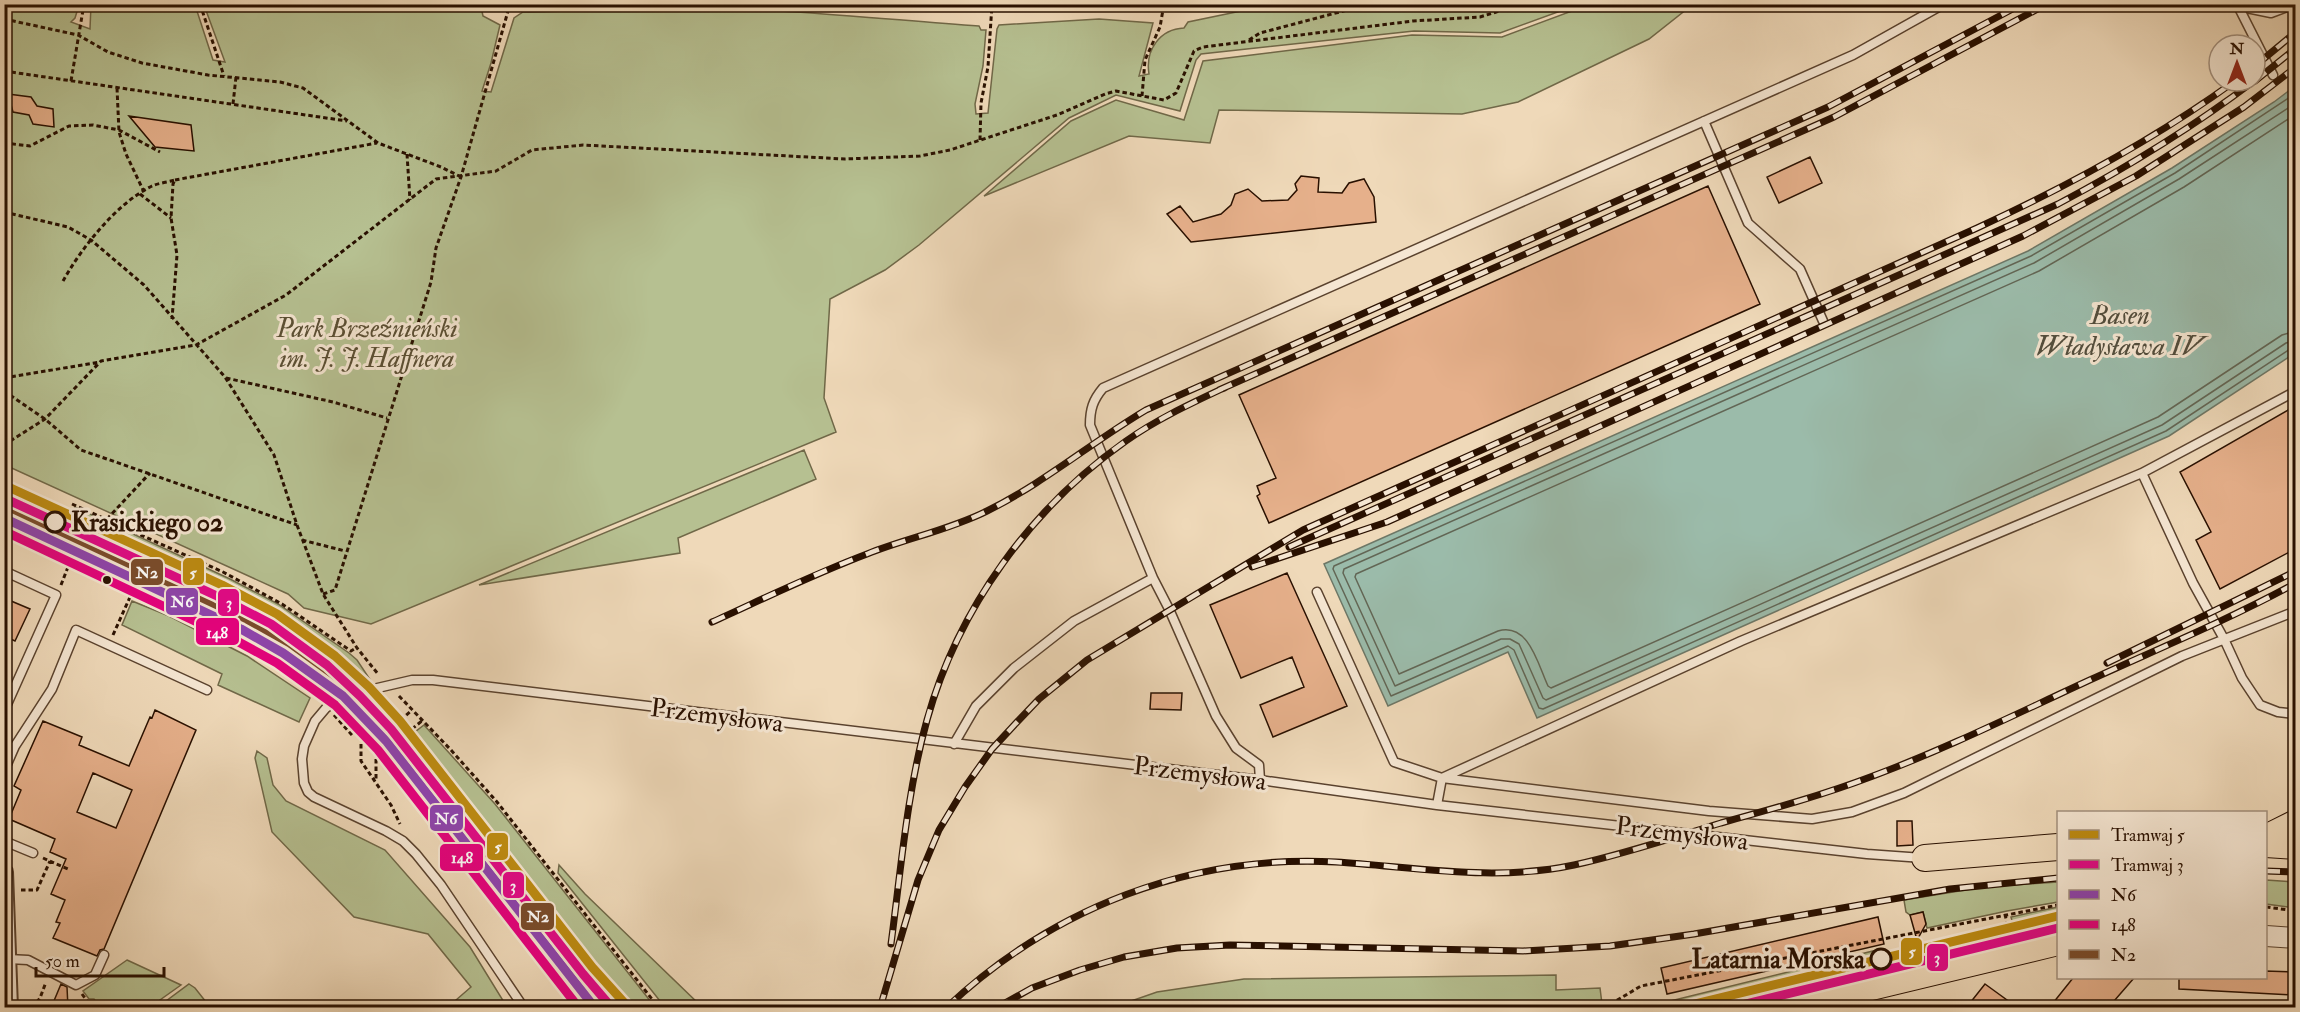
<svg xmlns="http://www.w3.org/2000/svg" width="2300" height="1012" font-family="'IM FELL Double Pica',serif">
  <rect width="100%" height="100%" fill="#efd9b9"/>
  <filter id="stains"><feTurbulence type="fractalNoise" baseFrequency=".00333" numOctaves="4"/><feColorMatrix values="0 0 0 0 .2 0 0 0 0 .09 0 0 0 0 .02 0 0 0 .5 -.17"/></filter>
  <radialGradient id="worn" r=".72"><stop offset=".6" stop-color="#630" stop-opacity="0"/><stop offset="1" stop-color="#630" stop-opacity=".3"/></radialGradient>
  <!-- green -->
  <path fill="#b6c091" stroke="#706848" stroke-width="1.5" d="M5 5H79L75 18 71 22 90 29 91 5H195L213 60 225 62 204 5H471L481 7 483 16 500 25 491 63 482 91 491 92 514 18 523 12C576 11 630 8 683 8 782 8 880 19 979 26L981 30H986L983 66 975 104 976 114 988 113 997 29 999 25 1099 19 1153 23 1139 76 1149 74C1145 50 1160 29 1184 28L1188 22 1270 5H1577L1500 33 1414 31 1201 54 1196 60 1180 111 1116 95 1069 118 919 245 885 270 830 299 824 398 836 432 371 624 304 608 288 594 5 465Z
    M1588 5H1692L1649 39 1518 102 1462 114 1219 110 1210 143 1129 136 984 196 1071 121 1116 100 1184 120 1203 61 1412 35 1502 37Z
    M804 450 816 479 678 538 680 553 479 585Z
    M75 507 230 579 278 604 349 653 357 660 371 681 367 682 339 655 294 621 227 585 72 514Z
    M67 526 244 609 295 640 346 679 286 642 233 614 62 536Z
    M132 601 169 616 247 656 310 698 299 722 218 685 222 674 122 625Z
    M424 725 495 804 655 1007H635L594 961 415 732Z
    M257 751 267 758 273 785 286 801 385 850 470 947 507 1007H448L471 987 428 934 354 917 272 832 255 758Z
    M388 757 583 1007 387 761Z
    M559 865 585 894 702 1007 664 1006 558 873Z
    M2266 880 2295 882V908L2266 904Z
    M2058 882V902L2007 911 1927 928 1923 912 1910 915 1906 912 1904 900 1984 887Z
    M2058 907V914L2013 924 2011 917Z
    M1877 950 1879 956 1665 1007H1646Z
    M127 960 181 985 150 1007H100L94 999H89L83 991Z
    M1883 970V973L1741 1007 1727 1008Z
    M1556 975V990L1600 988 1602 1004 1593 1008 1114 1007 1157 992 1244 979Z
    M189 984 195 988 210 1007H158Z"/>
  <!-- water -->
  <path fill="#9bbbaa" stroke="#6d7766" stroke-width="1.5" d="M2295 86V353L2169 436 1537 718 1508 652 1388 706 1324 564 2028 251 2172 168 2274 102Z"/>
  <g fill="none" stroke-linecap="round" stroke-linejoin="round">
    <!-- shore -->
    <path stroke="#626655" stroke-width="1.5" d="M2296 93 2175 173 2031 256 1334 566 1333 569 1391 696 1508 646 1514 650 1539 708 1543 709 2166 431 2290 349 2296 348
      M2296 103 2179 179 2034 263 1344 569 1343 573 1395 686 1501 639H1510L1519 644 1543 698 1546 700 2162 425 2286 343 2296 340
      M2296 114 2184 187 2039 271 1356 574 1355 577 1399 674 1498 631C1529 622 1538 665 1548 686L1551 688 2158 417 2282 335 2296 331"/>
  </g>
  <!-- building -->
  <path fill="#e6b08b" stroke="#291000" stroke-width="1.5" fill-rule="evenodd" d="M8 94 31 97 37 106 53 109 54 127 33 124 29 115 13 112Z
    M129 116 191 125 194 151 155 147Z
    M1810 157 1822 183 1779 203 1767 177Z
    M1301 176 1319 178 1318 192 1342 193 1349 183 1364 179 1374 197 1376 222 1191 242 1167 214 1180 206 1193 222 1221 214 1231 205 1235 194 1248 189 1262 201 1288 200 1297 190 1295 184Z
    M1708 186 1760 304 1269 523 1257 496 1260 494 1257 486 1276 478 1239 395Z
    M2295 406V549L2220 589 2196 540 2211 532 2180 472Z
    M1287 573 1347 706 1273 737 1260 705 1304 687 1292 657 1241 678 1210 605Z
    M4 598 30 609 15 641 4 636Z
    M1151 693H1182L1181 710 1150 709Z
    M155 710 196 730 104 949 100 950 97 956 53 938 60 923 56 922 65 900 51 894 66 859 50 852 55 839 9 819 21 790 14 786 43 721 82 737 79 745 129 766 150 717 152 718ZM93 773 132 790 116 828 77 812Z
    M1897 821H1912L1913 845 1897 846Z
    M1923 912 1926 924 1917 940 1910 915Z
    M1878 917 1884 944 1667 994 1661 968Z
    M2265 971 2295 972V995L2179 989V978H2265Z
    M2073 978H2134L2108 1008H2049Z
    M61 984 67 987 68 1008H51Z
    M1985 984 2018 1008H1966Z"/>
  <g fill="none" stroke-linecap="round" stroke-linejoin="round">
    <!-- service casing -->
    <g stroke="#5a422e" stroke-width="11">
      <path id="service" d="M2237 4 2273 75
        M2237 6 2271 13 2295 4
        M1704 121 1748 223 1800 269 1823 321
        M2296 391 2142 473 2193 583 2224 639 2242 678 2260 705 2278 712 2296 714
        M4 571 56 595 4 711
        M1153 578 1169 609 1216 716 1236 748 1259 765 1260 780
        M1317 592 1394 762 1442 778 1709 811 1812 819 1852 812 1904 793 2182 656 2296 611
        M954 744 976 706 1014 668 1074 621 1153 578 1090 425C1090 409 1093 400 1103 388L1853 55 1944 4
        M4 771 15 746 52 689 76 630 207 690
        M1437 805 1442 778 1741 641 2142 473
        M4 841 33 853
        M8 959 28 960 76 985 95 975 104 955
        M524 1008 441 885 416 854 403 841 386 831 314 797 308 792 304 783 302 759 304 746 315 721 326 708 343 696 412 680H433L1260 780 1437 805 1867 854 1923 858"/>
    </g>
    <!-- minor casing -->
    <g stroke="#5a422e" stroke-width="20">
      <path id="minor" d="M4 872 9 1008"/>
    </g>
    <!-- tertiary casing -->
    <g stroke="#5a422e" stroke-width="22">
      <path id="tertiary" d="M4 518 241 629 283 653 343 696 387 742 595 1008
        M2266 936 2296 938"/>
    </g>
    <!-- primary casing -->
    <g stroke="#291000" stroke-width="28">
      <path id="primary" d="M2266 838 2296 823
        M2266 844 2296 846
        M1925 858 2058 847
        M1784 1008 2058 942"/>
    </g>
    <!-- path -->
    <path stroke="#291000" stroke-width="3" stroke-dasharray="4.5 3" stroke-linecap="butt" d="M200 4 224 76
      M4 19 78 35 108 52 142 63 208 75 280 82 303 88 378 143 441 167 459 176
      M1249 40 1260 33 1370 4
      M4 71 347 121
      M71 81 84 4
      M117 88 119 132 126 154 144 192
      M1142 96 1145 60 1160 27 1164 4
      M233 104 236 77
      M980 140 981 103 988 67 992 4
      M4 143 30 146 69 126 93 125 119 130 160 152
      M407 154 410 200
      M175 180 377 143
      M140 194 171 218
      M4 212 68 227 91 240 144 285 225 377 274 455 297 525 323 594 357 648 378 674
      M63 281C82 247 117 203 152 186 159 183 168 182 175 180L173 184 171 218 177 255 172 319
      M4 378 100 362
      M226 378 333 402 387 418
      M4 391 45 419 81 450 297 525
      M4 445 45 419 101 361 196 345 286 295 436 179 496 171 532 150 583 145 845 159 920 156 950 150 1057 115 1105 94 1116 91 1164 100 1176 93 1194 51 1203 47 1413 21 1480 17 1522 4
      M72 504 223 572 282 604 351 651 356 648
      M107 519 150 473
      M302 540 345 551
      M61 585 68 567
      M323 594 335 590 431 282 436 248 461 177 510 4
      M113 635 130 597
      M399 696 451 750 497 802 659 1008
      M334 715 352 735
      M395 725 412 710
      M412 729 423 720
      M361 744V761L391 805 400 824
      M376 759V781
      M43 858 68 869
      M21 890H37L50 861
      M2266 907 2296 911
      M2005 914 2009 933
      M82 994 92 1008
      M32 1008 40 998 46 982
      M1604 1008 1641 986 2058 905"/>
    <!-- service -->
    <use href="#service" stroke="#f5e6d2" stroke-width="8"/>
    <!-- minor -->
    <use href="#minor" stroke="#f5e6d2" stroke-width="16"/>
    <!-- tertiary -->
    <use href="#tertiary" stroke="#f5e6d2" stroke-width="20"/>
    <!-- primary -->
    <use href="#primary" stroke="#efd9b9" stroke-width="26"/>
    <!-- rail casing -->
    <g stroke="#291000" stroke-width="7">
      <path id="rail" d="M2255 66 2296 32
        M2255 81 2296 48
        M1219 390 1834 117 2047 4
        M1289 547 2058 204C2126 168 2193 127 2254 81
        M1252 567 1387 522 2023 236 2136 176 2244 107 2296 67
        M712 622C763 599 814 574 867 554 907 538 949 530 987 511 1044 483 1092 442 1146 410L1828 107 2022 4
        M2107 663 2296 571
        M2266 871 2296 872
        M891 944C901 869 907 792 927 720 958 608 1032 507 1126 441 1157 419 1192 403 1226 387
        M880 1008 918 880 939 830 965 787 992 749 1018 721 1039 699 1087 660 1303 530 1977 228C2066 187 2155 139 2235 81
        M946 1008C1052 908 1191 854 1336 862 1416 867 1494 882 1574 865 1624 854 1672 838 1721 823 1772 809 1823 795 1873 776 1948 748 2020 712 2092 679 2160 648 2230 619 2296 583
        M996 1008 1032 988 1080 970 1124 957 1177 948 1230 945 1523 951 1610 946 1694 934 1950 889 2058 878"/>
    </g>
    <!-- rail -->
    <use href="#rail" stroke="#f5e6d2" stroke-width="4.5" stroke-dasharray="14" stroke-linecap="butt"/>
    <!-- bus-1 casing -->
    <g stroke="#f5e6d2" stroke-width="14">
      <path id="bus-1" d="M4 518 241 629 283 653 343 696 387 742 595 1008"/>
    </g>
    <!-- bus-2 casing -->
    <g stroke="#f5e6d2" stroke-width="14">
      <path id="bus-2" d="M4 531 235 640 277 663 335 705 378 750 579 1008"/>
    </g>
    <!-- bus-3 casing -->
    <g stroke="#f5e6d2" stroke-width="14">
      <path id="bus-3" d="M9 507 247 619 290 643 351 687 396 735 604 1001"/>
    </g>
    <!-- bus-1 -->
    <use href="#bus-1" stroke="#8e44ad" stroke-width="9"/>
    <!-- bus-2 -->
    <use href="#bus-2" stroke="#e5007d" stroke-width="9"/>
    <!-- bus-3 -->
    <use href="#bus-3" stroke="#7a4b2a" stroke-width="9"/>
    <!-- tram-1 casing -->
    <g stroke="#f5e6d2" stroke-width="14">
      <path id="tram-1" d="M4 485 222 585 277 614 335 656 369 687 400 721 592 967 629 1008
        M1678 1008 2058 916"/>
    </g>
    <!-- tram-2 casing -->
    <g stroke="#f5e6d2" stroke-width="14">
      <path id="tram-2" d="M4 498 217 596 271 624 327 665 360 696 391 729 583 974 612 1008
        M1729 1008 2058 928"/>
    </g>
    <!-- tram-1 -->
    <use href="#tram-1" stroke="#bd8b10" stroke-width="9"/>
    <!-- tram-2 -->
    <use href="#tram-2" stroke="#e10886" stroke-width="9"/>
  </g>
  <!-- markers -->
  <g fill="#f5e6d2" stroke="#291000" stroke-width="3">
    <circle cx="55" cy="522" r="10"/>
    <circle cx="1881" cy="959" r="10"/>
  </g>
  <circle fill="#291000" stroke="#f5e6d2" stroke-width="2" cx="107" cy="580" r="5"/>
  <g text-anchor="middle" stroke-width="6" stroke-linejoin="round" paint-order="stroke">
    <!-- park labels -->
    <g font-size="26" font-style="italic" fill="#5a4e33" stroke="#f5e6d2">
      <text x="367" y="337">Park Brzeźnieński<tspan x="367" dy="30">im. J. J. Haffnera</tspan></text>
    </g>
    <!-- stop labels -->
    <g font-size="26" font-weight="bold" fill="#291000" stroke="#f5e6d2" text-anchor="start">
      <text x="71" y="531">Krasickiego 02</text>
      <text x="1865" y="968" text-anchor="end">Latarnia Morska</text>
    </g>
    <!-- street labels -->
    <g font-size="26" fill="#291000" stroke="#f5e6d2">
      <text transform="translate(717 715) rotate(7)" y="9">Przemysłowa</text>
      <text transform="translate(1200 773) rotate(7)" y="9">Przemysłowa</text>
      <text transform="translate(1682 833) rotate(7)" y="9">Przemysłowa</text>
    </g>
    <!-- water labels -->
    <g font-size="27" font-style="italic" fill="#514c3c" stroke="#f5e6d2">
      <text x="2120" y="324">Basen<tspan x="2120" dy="31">Władysława IV</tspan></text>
    </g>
  </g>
  <g stroke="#f5e6d2" stroke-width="2">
    <rect x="182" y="557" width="23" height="29" rx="6" fill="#bd8b10"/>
    <rect x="130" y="558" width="34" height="28" rx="6" fill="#7a4b2a"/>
    <rect x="165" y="587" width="34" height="29" rx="6" fill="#8e44ad"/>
    <rect x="217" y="588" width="23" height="29" rx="6" fill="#e10886"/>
    <rect x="195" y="617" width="45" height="29" rx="6" fill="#e5007d"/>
    <rect x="429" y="804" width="35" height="28" rx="6" fill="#8e44ad"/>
    <rect x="486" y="832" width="23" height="29" rx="6" fill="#bd8b10"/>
    <rect x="439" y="843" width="45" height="29" rx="6" fill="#e5007d"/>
    <rect x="502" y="871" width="23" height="28" rx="6" fill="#e10886"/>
    <rect x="520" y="902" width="35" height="29" rx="6" fill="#7a4b2a"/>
    <rect x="1900" y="937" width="23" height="29" rx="6" fill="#bd8b10"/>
    <rect x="1926" y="943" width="23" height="29" rx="6" fill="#e10886"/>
  </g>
  <g font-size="16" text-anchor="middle" font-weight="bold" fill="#fff">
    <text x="193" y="578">5</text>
    <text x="147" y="578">N2</text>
    <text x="182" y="607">N6</text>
    <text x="229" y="608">3</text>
    <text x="217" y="638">148</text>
    <text x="446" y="824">N6</text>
    <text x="498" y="852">5</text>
    <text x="462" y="863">148</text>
    <text x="513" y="891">3</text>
    <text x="538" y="922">N2</text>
    <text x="1912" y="957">5</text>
    <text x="1937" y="963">3</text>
  </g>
  <!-- margin -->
  <rect width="2300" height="1012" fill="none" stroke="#efd9b9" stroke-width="24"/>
  <rect x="6" y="6" width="2288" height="1000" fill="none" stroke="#291000" stroke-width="3"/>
  <rect x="12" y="12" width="2276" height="988" fill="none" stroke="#291000" stroke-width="1.5"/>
  <!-- legend -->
  <rect x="2057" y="811" width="210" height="168" fill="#f5e6d2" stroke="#a3907e" stroke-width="1.5"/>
  <rect x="2069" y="830" width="30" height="9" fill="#bd8b10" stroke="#a3907e" stroke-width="1.5"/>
  <text x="2111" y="841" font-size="18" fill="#291000">Tramwaj 5</text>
  <rect x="2069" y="860" width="30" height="9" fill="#e10886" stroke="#a3907e" stroke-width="1.5"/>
  <text x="2111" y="871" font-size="18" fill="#291000">Tramwaj 3</text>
  <rect x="2069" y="890" width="30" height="9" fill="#8e44ad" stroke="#a3907e" stroke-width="1.5"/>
  <text x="2111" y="901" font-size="18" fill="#291000">N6</text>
  <rect x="2069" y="920" width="30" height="9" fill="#e5007d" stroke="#a3907e" stroke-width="1.5"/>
  <text x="2111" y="931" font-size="18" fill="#291000">148</text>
  <rect x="2069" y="950" width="30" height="9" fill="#7a4b2a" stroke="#a3907e" stroke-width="1.5"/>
  <text x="2111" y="961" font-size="18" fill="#291000">N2</text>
  <!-- north arrow -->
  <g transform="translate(2237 63)"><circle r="28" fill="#f5e6d2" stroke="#a3907e" stroke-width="1.5"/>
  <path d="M0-4.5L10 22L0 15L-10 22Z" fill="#8f2418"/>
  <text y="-9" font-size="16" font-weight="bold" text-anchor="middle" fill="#291000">N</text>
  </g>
  <!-- scale -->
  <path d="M36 967v9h128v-9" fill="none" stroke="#291000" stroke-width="3"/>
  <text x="45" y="967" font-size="18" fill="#291000" stroke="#f5e6d2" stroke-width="4.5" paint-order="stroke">50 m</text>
  <rect width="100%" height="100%" filter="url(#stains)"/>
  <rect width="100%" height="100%" fill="url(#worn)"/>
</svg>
